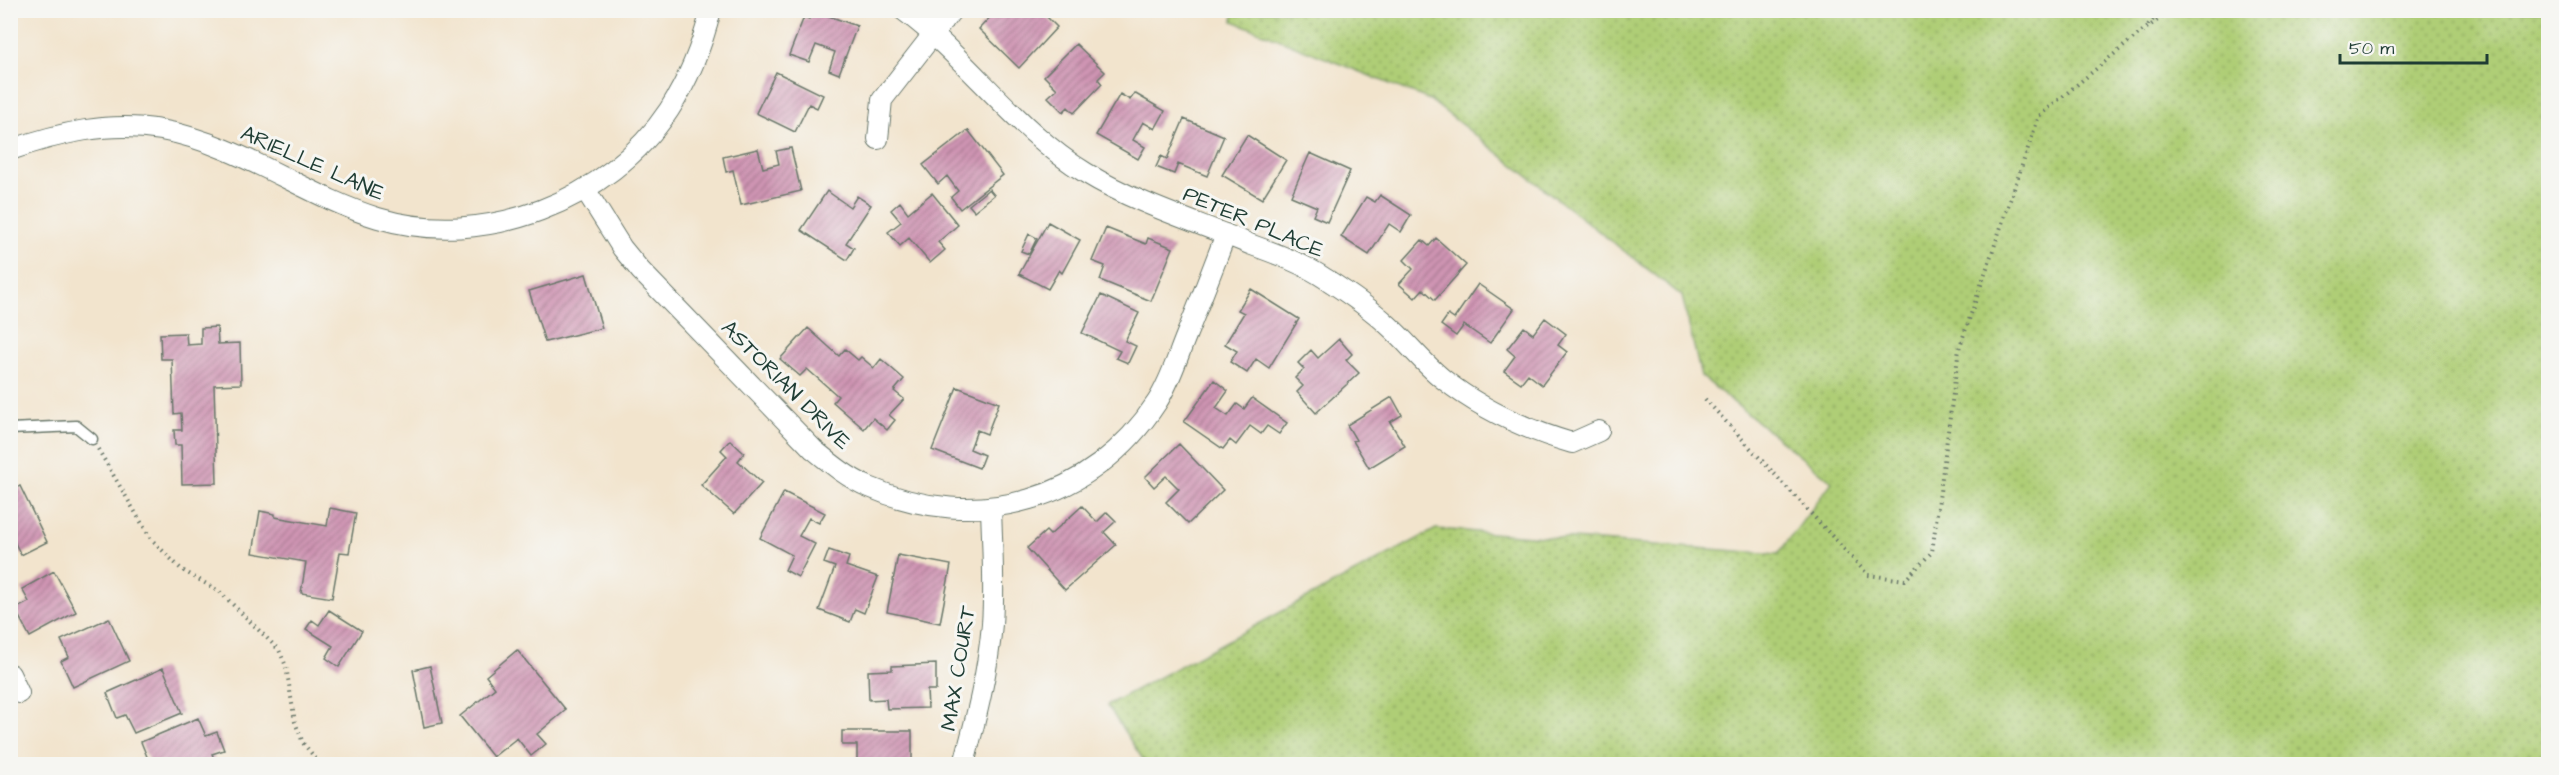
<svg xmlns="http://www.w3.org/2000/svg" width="2559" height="775" font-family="'Architects Daughter',sans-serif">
  <defs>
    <pattern id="grass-dots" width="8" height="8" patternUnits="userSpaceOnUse" patternTransform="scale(1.5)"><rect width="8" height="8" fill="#afce76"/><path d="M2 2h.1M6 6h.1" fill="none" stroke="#8ea862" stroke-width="1.8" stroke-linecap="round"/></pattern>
    <pattern id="building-hatch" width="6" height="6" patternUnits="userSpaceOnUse" patternTransform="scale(1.5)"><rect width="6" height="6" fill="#cf94b3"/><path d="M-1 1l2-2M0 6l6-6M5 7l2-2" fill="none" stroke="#a77a92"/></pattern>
  </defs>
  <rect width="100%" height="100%" fill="#f6f6f2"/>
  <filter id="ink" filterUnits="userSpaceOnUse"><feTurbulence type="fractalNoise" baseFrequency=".0167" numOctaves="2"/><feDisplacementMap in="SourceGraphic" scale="12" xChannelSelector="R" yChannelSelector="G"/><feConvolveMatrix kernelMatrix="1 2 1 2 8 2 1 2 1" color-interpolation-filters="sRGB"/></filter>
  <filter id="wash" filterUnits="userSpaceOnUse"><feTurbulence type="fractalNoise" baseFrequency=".008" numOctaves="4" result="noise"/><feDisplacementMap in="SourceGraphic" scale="24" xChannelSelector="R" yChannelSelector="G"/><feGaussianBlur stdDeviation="1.35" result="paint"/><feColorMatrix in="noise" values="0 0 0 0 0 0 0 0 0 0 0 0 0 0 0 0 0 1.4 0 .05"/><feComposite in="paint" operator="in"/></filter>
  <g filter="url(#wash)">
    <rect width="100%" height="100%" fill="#f2e4cd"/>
    <!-- grass -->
    <path fill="url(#grass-dots)" stroke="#678655" stroke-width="1.5" d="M1234 11H2548V764H1146L1107 705 1436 529 1778 554 1832 482 1701 376 1682 296 1430 100 1233 21Z"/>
    <g id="blocks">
      <!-- building -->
      <path fill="url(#building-hatch)" d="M812 10 857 26 839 74 829 70 835 52 816 45 809 62 789 55 804 17 809 19Z
        M1004 10H1052L1046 16 1057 27 1019 68 979 29 995 12 999 16Z
        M1076 44 1105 72 1098 79 1102 84 1074 113 1068 107 1063 112 1048 97 1057 89 1044 76Z
        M776 72 823 95 817 108 809 104 795 132 756 113Z
        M1134 93 1165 111 1155 129 1143 122 1133 140 1145 147 1138 159 1096 135 1120 94 1130 100Z
        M1184 119 1224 136 1207 176 1178 164 1174 174 1156 167 1161 156 1167 159Z
        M968 130 1003 175 960 209 951 197 958 191 947 176 938 184 923 165Z
        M1247 135 1286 160 1262 199 1222 175Z
        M791 148 801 191 741 205 733 170 726 172 723 157 758 149 763 168 779 164 776 151Z
        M1310 153 1350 171 1327 222 1313 216 1317 207 1291 196Z
        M989 189 994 195 974 211 969 205Z
        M827 191 850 207 857 196 871 205 846 243 854 248 847 260 801 230Z
        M932 193 958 225 938 242 945 250 930 263 909 238 900 246 888 232 901 222 891 210 900 202 908 213Z
        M1380 195 1411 215 1401 232 1389 224 1369 255 1341 237 1366 197 1375 202Z
        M1048 222 1080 240 1062 273 1059 270 1048 289 1019 274Z
        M1106 228 1146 244 1148 238 1173 248 1151 301 1100 280 1105 266 1092 261Z
        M1029 234 1037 238 1029 254 1021 251Z
        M1436 238 1466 265 1435 300 1423 289 1415 298 1399 284 1413 269 1404 260 1422 240 1429 246Z
        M586 274 602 328 545 342 529 291Z
        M1478 284 1514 309 1490 343 1464 325 1456 336 1441 325 1448 315 1454 319Z
        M1251 289 1299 319 1269 368 1256 359 1247 373 1230 362 1237 351 1225 344 1244 313 1238 310Z
        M1101 295 1139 313 1125 341 1136 346 1128 363 1116 358 1120 351 1082 333Z
        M1545 318 1566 334 1558 345 1567 352 1542 385 1528 374 1521 383 1504 371 1515 356 1507 349 1524 327 1533 334Z
        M217 327 218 344 240 343 241 384 214 385 217 483 182 484 181 445H175L174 430H182L181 413 174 414 172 359H161L160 334 186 333 187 345 201 344V328Z
        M808 328 839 356 845 349 858 360 861 357 874 368 881 359 904 379 894 391 904 399 889 415 895 420 887 430 873 418 864 429 833 402 838 396 807 369 800 376 780 359Z
        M1339 339 1352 354 1346 360 1359 373 1316 413 1297 392 1303 386 1295 378 1304 369 1298 363 1311 350 1318 358Z
        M1214 380 1228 391 1216 408 1228 416 1237 404 1244 409 1252 398 1287 423 1279 434 1267 426 1261 434 1250 426 1236 445 1230 440 1223 449 1184 422Z
        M957 387 999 403 987 434 977 430 970 449 984 455 979 468 932 450Z
        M1392 397 1402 415 1390 422 1405 446 1369 468 1353 441 1356 440 1347 425Z
        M730 440 744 453 738 461 762 483 734 514 701 485 727 456 721 450Z
        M1179 444 1223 490 1188 524 1166 502 1179 489 1166 476 1154 487 1145 477Z
        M20 486 47 542 21 555 14 541 10 542V490Z
        M784 492 825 513 819 523 809 518 799 536 815 544 798 577 785 570 792 555 760 538Z
        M1082 506 1097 522 1107 512 1116 521 1104 532 1116 545 1065 590 1027 548 1046 531 1050 535Z
        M330 508 356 513 349 553 340 552 332 598 301 593 306 562 253 553 260 511 275 514V517L327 526Z
        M829 550 849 557 846 566 878 577 864 613 855 609 850 622 819 610 835 567 824 563Z
        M898 555 951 565 940 623 887 612Z
        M54 571 76 612 30 637 15 609 29 602 22 589Z
        M329 610 362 631 339 667 326 658 333 646 306 629 312 620 319 625Z
        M109 618 129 661 73 687 61 661 69 657 61 640Z
        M517 650 566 710 537 734 546 744 531 756 517 738 493 757 460 716 495 688 486 676Z
        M936 664V690H927L928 708 887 709 886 699 869 700 868 671 892 670V666Z
        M430 666 442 723 424 727 413 670Z
        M163 668 182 713 134 733 125 715 117 718 107 693Z
        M198 718 206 736 217 732 224 750 212 754 216 763 165 764 164 761 150 764 141 742Z
        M842 731H912V764H857V745H842Z"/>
    </g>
  </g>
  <g filter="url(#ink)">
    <use href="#blocks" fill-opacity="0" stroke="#69776a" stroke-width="1.5"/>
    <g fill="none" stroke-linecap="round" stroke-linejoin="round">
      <!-- service casing -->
      <g stroke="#69776a" stroke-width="13">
        <path id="service" d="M10 429 76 426 92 439"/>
      </g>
      <!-- minor casing -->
      <g stroke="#69776a" stroke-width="22">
        <path id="minor" d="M903 10C968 58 1017 131 1086 173 1137 204 1197 222 1252 245 1277 254 1304 264 1326 279 1348 293 1369 307 1388 325 1407 342 1423 363 1443 379 1482 410 1524 429 1572 443L1599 431
          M878 139 882 100 952 10
          M10 150C59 133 109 121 161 130 240 144 303 195 378 218 484 250 609 201 669 110 689 79 702 46 711 10
          M585 189 622 248 640 270 813 449C830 463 848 478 869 487 976 534 1093 501 1157 402 1170 382 1177 358 1186 336 1200 302 1213 268 1226 234
          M10 674 19 693
          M964 764C976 718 988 672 992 624 995 585 992 546 991 507"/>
      </g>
      <!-- path -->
      <path stroke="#69776a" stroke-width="4" stroke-dasharray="1.5 4.5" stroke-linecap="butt" d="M2148 25 2162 10
        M1705 399 1868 575 1905 580 1932 552 1959 349 2039 116 2141 32 2172 10
        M98 449 151 539 182 570 219 591 279 650 286 666 295 722 303 743 320 764"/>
      <!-- service -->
      <use href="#service" stroke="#fff" stroke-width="10"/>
      <!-- minor -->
      <use href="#minor" stroke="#fff" stroke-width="20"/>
    </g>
  </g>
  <g text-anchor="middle" stroke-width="6" stroke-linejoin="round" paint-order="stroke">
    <!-- street labels -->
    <g font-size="22" fill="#1f3d34" stroke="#f6f6f2">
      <text transform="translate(313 162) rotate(24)" y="8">ARIELLE LANE</text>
      <text transform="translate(1254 221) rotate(23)" y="8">PETER PLACE</text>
      <text transform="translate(787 384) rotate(45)" y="8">ASTORIAN DRIVE</text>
      <text transform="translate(957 668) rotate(-81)" y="8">MAX COURT</text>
    </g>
  </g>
  <!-- margin -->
  <rect width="2559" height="775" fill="none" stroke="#f6f6f2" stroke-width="36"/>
  <!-- scale -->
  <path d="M2340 54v9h147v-9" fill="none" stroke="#1f3d34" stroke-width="3"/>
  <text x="2349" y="54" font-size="18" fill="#1f3d34" stroke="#f6f6f2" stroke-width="4.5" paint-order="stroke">50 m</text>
</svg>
